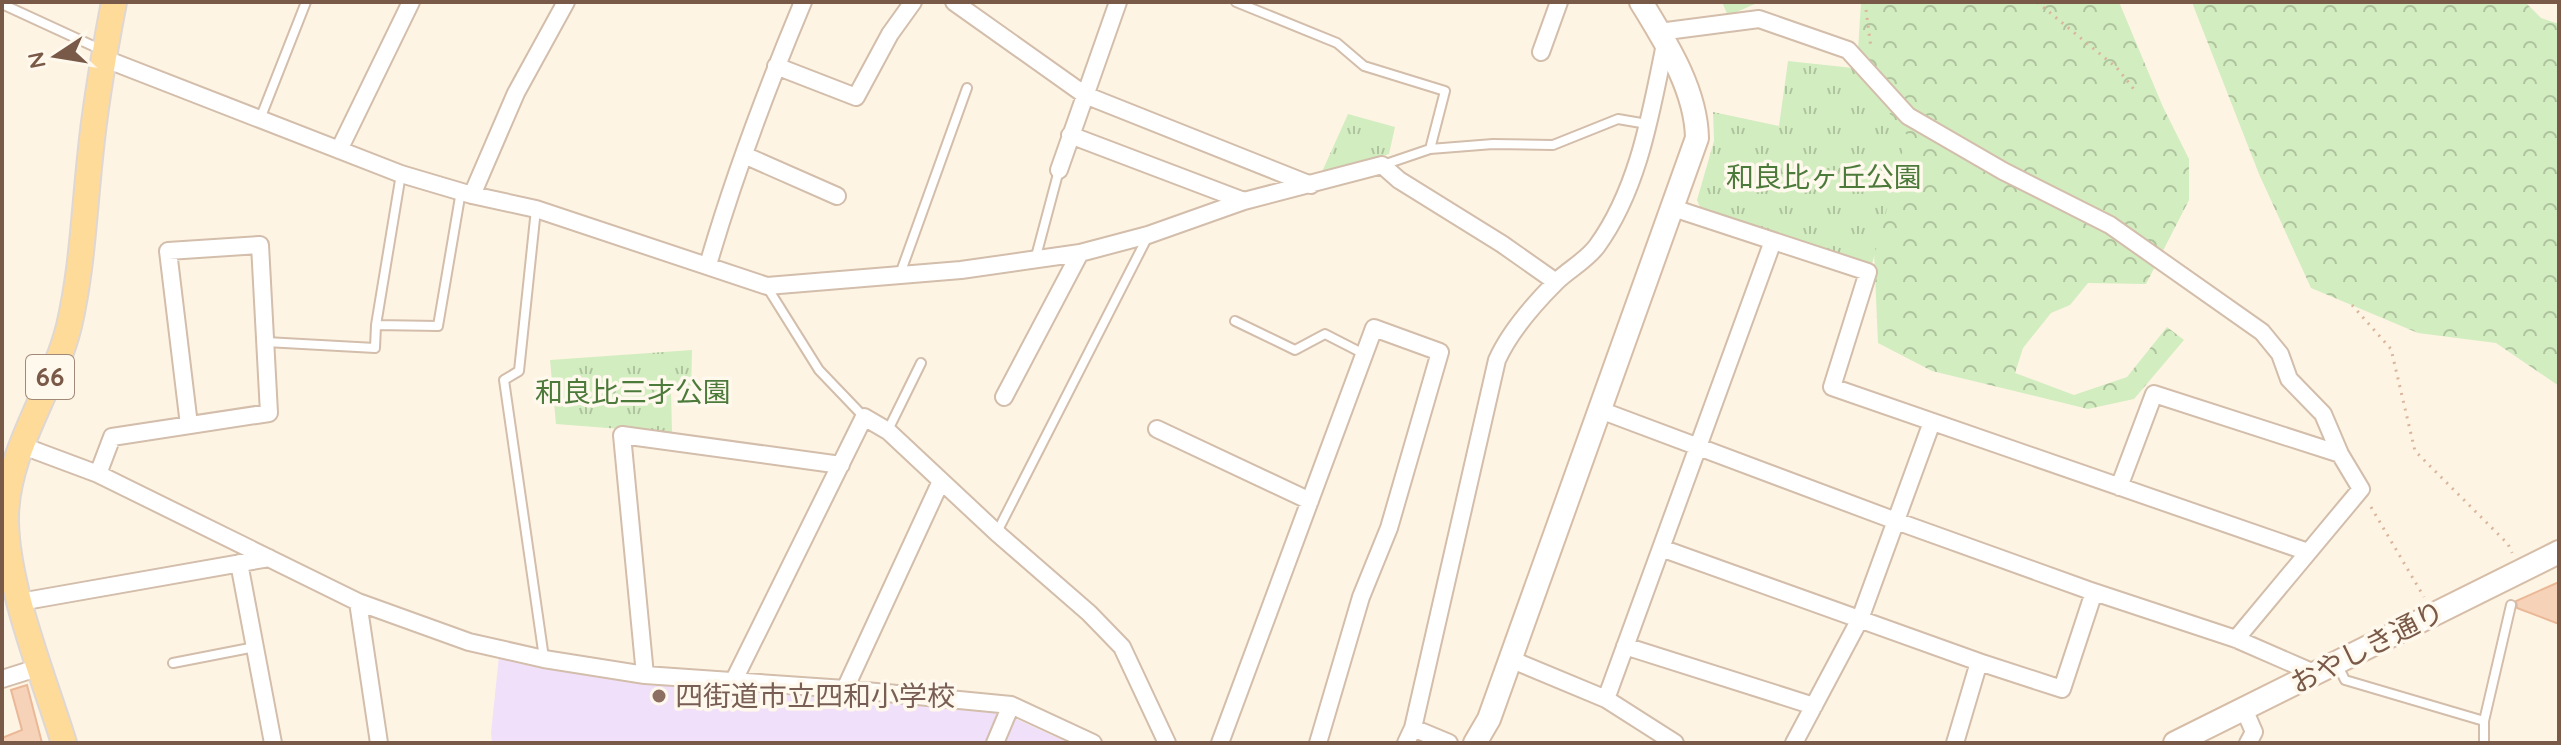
<svg xmlns="http://www.w3.org/2000/svg" width="2561" height="745" font-family="Quicksand,'Noto Sans JP',sans-serif">
  <defs>
    <pattern id="forest-crowns" width="20" height="18" patternUnits="userSpaceOnUse" patternTransform="scale(2)"><rect width="20" height="18" fill="#d2edc0"/><path d="M2 6a3 3 0 1 1 6 0M12 15a3 3 0 1 1 6 0" fill="none" stroke="#afc39e"/></pattern>
    <pattern id="park-tufts" width="24" height="20" patternUnits="userSpaceOnUse" patternTransform="scale(2)"><rect width="24" height="20" fill="#d2edc0"/><path d="M3 7l-1-3M5 7V3M7 7l1-3M15 17l-1-3M17 17v-4M19 17l1-3" fill="none" stroke="#afc39e"/></pattern>
  </defs>
  <rect width="100%" height="100%" fill="#fef4e3"/>
  <!-- education -->
  <path fill="#f1e0fa" d="M499 656 650 682 995 709 1069 743H492L491 733Z"/>
  <!-- forest -->
  <path fill="url(#forest-crowns)" d="M1861 2H2119L2163 107 2189 159V200L2146 284 2088 283 2070 305 2051 313 2023 348 2015 373 2074 395 2127 377 2167 327 2184 340 2134 399 2088 409 1932 371 1878 343 1873 228 1856 83Z
    M2194 2H2525L2541 18 2559 24V386L2496 343 2418 333 2311 288 2259 174 2193 5Z"/>
  <!-- park -->
  <path fill="url(#park-tufts)" d="M1788 61 1853 68 1907 135 1872 264 1700 207 1697 200 1714 141 1713 112 1779 126Z
    M1348 114 1395 127 1389 154 1321 174Z
    M692 350 691 389H671L672 433 556 424 550 360Z"/>
  <!-- pitch -->
  <path fill="#d2edc0" d="M1722 2H1759L1728 16Z"/>
  <!-- building -->
  <path fill="#f6d2b9" stroke="#eab897" stroke-width="2" d="M2559 582V624L2517 608 2516 601Z
    M27 685 42 743H2V738L22 730 11 690Z"/>
  <g fill="none" stroke-linecap="round" stroke-linejoin="round">
    <!-- lane casing -->
    <g stroke="#d3bdab" stroke-width="12">
      <path id="lane" d="M1236 2 1337 43 1364 66 1445 91 1430 149 1383 165
        M2 4 104 51
        M260 119 306 2
        M1430 149 1493 144 1553 145 1618 119 1647 124
        M536 209 519 371 504 380 544 658
        M1035 260 1059 170
        M900 274 967 88
        M767 287 819 370 864 417
        M1235 321 1295 350 1325 334 1364 354
        M376 325 438 326 461 191
        M266 342 375 348 376 325 401 174
        M888 430 921 363
        M997 532 1147 238
        M173 663 255 647
        M2337 664 2345 680 2484 721
        M2484 743V721L2511 605"/>
    </g>
    <!-- street casing -->
    <g stroke="#d3bdab" stroke-width="20">
      <path id="street" d="M954 2 1085 95 1311 185
        M1659 32 1759 19 1848 50 1908 116 2003 171 2110 225 2262 332 2280 354 2289 379 2323 414 2340 454 2361 489 2236 639
        M1541 52 1559 2
        M103 58 401 174 472 195 536 209 767 286 961 270 1080 253 1148 235 1244 201 1382 165 1399 180 1502 244 1556 282
        M776 66 856 97 890 34 913 2
        M1070 135 1244 201
        M339 150 411 2
        M744 155 837 196
        M1059 170 1118 2
        M472 195 516 93 566 2
        M1673 208 1868 272 1832 387 2308 552
        M708 265C734 175 767 88 803 2
        M1004 397 1080 253
        M1600 410 1896 521 2088 590 2236 639 2314 673
        M1157 429 1310 501
        M23 446 98 474 358 602 469 642 544 659 645 675 845 689 1011 705 1093 743
        M98 474 112 437 269 413 260 245 168 251 189 425
        M2119 487 2154 394 2340 454
        M1661 548 1979 662 1955 743
        M239 563 273 743
        M20 602 269 558
        M358 602 379 743
        M1625 646 1814 706
        M1510 659 1606 699 1675 743
        M1979 662 2062 689 2094 592
        M645 675 622 435 841 465
        M2 679 40 667
        M733 682 864 417 888 431 997 533 1089 613 1122 647 1167 743
        M845 689 941 481
        M1606 699 1773 241
        M2244 709 2254 732 2248 743
        M1413 728 1449 743
        M995 743 1011 705
        M1220 743 1374 328 1440 352 1389 528 1361 597 1318 743
        M1406 743 1413 728 1497 360C1510 331 1533 305 1556 282 1568 270 1587 260 1597 246 1639 188 1651 112 1665 44
        M1794 743 1860 619 1932 422"/>
    </g>
    <!-- secondary casing -->
    <g stroke="#d6bda8" stroke-width="26">
      <path id="secondary" d="M1475 743 1489 719 1697 138C1696 89 1666 43 1641 2
        M2175 743 2559 552"/>
    </g>
    <!-- primary casing -->
    <g stroke="#dfd7d3" stroke-width="28">
      <path id="primary" d="M64 743C44 678 7 588 6 521 5 452 53 391 69 326 82 270 84 214 90 158 95 105 104 54 114 2"/>
    </g>
    <!-- path -->
    <path stroke="#dbb59b" stroke-width="3" stroke-dasharray="2 6" stroke-linecap="butt" d="M1865 2 1871 48
      M2037 2 2117 68 2136 92
      M2352 305 2391 349 2415 451 2508 544 2512 553
      M2371 507 2424 597"/>
    <!-- lane -->
    <use href="#lane" stroke="#fff" stroke-width="8"/>
    <!-- street -->
    <use href="#street" stroke="#fff" stroke-width="16"/>
    <!-- secondary -->
    <use href="#secondary" stroke="#fff" stroke-width="22"/>
    <!-- primary -->
    <use href="#primary" stroke="#ffdb9a" stroke-width="24"/>
  </g>
  <!-- markers -->
  <circle fill="#8d6e63" stroke="#fff8ec" stroke-width="3" cx="659" cy="696" r="8"/>
  <g text-anchor="middle" stroke-width="7" stroke-linejoin="round" paint-order="stroke">
    <!-- shield labels -->
    <rect fill="#fff8ec" stroke="#a18978" stroke-width="2" x="26" y="355" width="48" height="44" rx="6"/>
    <g font-size="26" font-weight="bold" fill="#795947">
      <text x="50" y="386">66</text>
    </g>
    <!-- park labels -->
    <g font-size="28" fill="#4c7a3b" stroke="#fff8ec">
      <text x="1824" y="187">和良比ヶ丘公園</text>
      <text x="633" y="402">和良比三才公園</text>
    </g>
    <!-- street labels -->
    <g font-size="28" fill="#795947" stroke="#fff8ec">
      <text transform="translate(2367 647) rotate(-27)" y="10">おやしき通り</text>
    </g>
    <!-- education labels -->
    <g font-size="28" fill="#785e54" stroke="#fff8ec" text-anchor="start">
      <text x="675" y="706">四街道市立四和小学校</text>
    </g>
  </g>
  <!-- border -->
  <rect width="2561" height="745" fill="none" stroke="#795947" stroke-width="8"/>
  <!-- north arrow -->
  <g transform="translate(56 56) rotate(258)" stroke="#fff8ec" stroke-width="6" paint-order="stroke">
  <path d="M0-6L14 30L0 20L-14 30Z" fill="#795947"/>
  <text y="-12" font-size="22" font-weight="bold" text-anchor="middle" fill="#795947">N</text>
  </g>
</svg>
